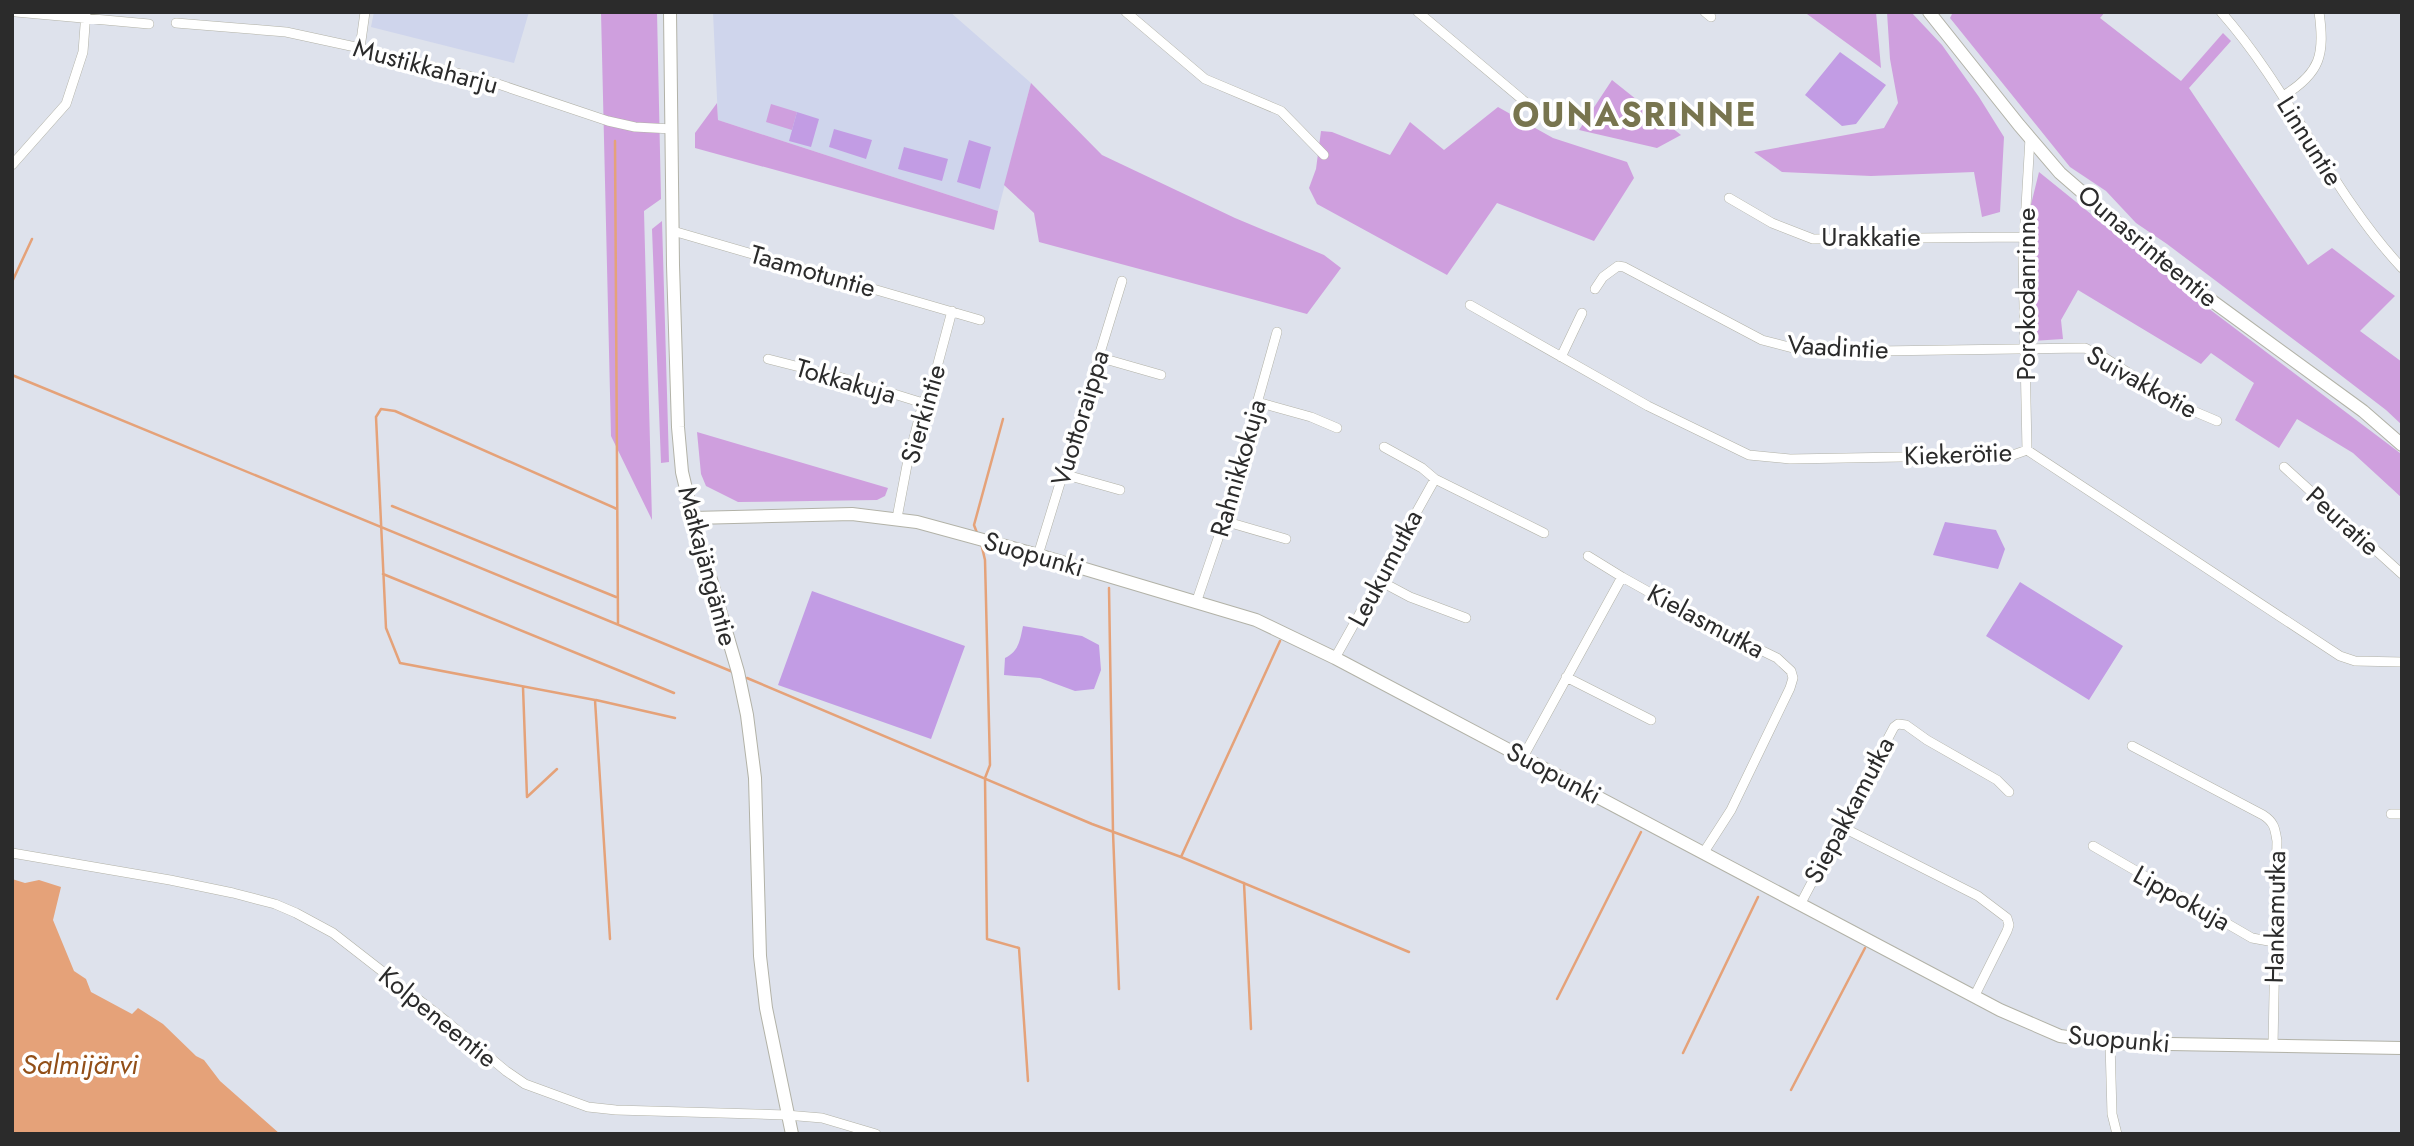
<svg xmlns="http://www.w3.org/2000/svg" width="2414" height="1146" font-family="Jost,sans-serif">
  <rect width="100%" height="100%" fill="#dee2ec"/>
  <!-- education -->
  <path fill="#cfd5ec" d="M374 12H529L514 63 371 27Z
    M713 12H950L1031 83 998 211 718 120Z"/>
  <!-- green -->
  <path fill="#cf9fde" d="M601 12H657L661 199 644 211 652 520 611 436Z
    M1810 12H1876L1881 68 1807 14Z
    M1887 12H1911L1942 45 1979 97 2004 137 2000 212 1982 217 1974 172 1871 176 1782 172 1754 152 1884 128 1898 103 1890 59Z
    M1953 12H2105L2100 18 2181 81 2223 33 2231 41 2189 88 2308 265 2332 248 2395 296 2360 331 2402 362V425L2386 410 2317 357 2167 244 2136 223 2106 191 2070 167 1950 18Z
    M1612 80 1681 135 1657 148 1579 130Z
    M1031 83 1102 155 1235 218 1324 255 1341 268 1307 314 1039 242 1034 213 1004 185Z
    M717 103 718 120 998 211 994 230 695 148V133Z
    M771 104 797 112 792 130 766 122Z
    M1498 107 1553 138 1627 162 1634 178 1594 241 1497 203 1447 275 1317 204 1309 188 1316 169 1321 131 1332 132 1390 155 1410 122 1444 150Z
    M2039 172 2200 302 2400 453 2402 455V498L2353 453 2297 419 2279 448 2235 420 2254 383 2211 353 2201 364 2078 290 2061 320 2063 339 2030 341 2023 237Z
    M662 221 669 462 661 463 652 229Z
    M697 432 888 488 885 496 877 500 738 502 706 486 701 474Z"/>
  <!-- pitch -->
  <path fill="#c29ce4" d="M1840 52 1886 85 1856 124 1842 126 1805 95Z
    M797 112 819 119 811 147 789 141Z
    M834 129 872 140 866 159 829 147Z
    M969 140 991 147 980 189 957 182Z
    M904 147 948 159 942 181 898 169Z
    M1945 522 1996 530 2005 549 1998 569 1933 555Z
    M2020 582 2123 646 2089 700 1986 636Z
    M812 591 965 646 931 739 778 685Z
    M1023 626 1082 636 1099 645 1101 670 1094 689 1075 691 1040 678 1004 675 1005 658C1019 651 1020 640 1023 626Z"/>
  <!-- water -->
  <path fill="#e5a279" d="M12 879 25 883 39 880 61 887 53 920 74 971 86 979 91 992 132 1014 138 1008 163 1024 196 1056 204 1060 220 1081 280 1134H12Z"/>
  <g fill="none" stroke-linecap="round" stroke-linejoin="round">
    <!-- stream -->
    <path stroke="#e5a279" stroke-width="2.5" d="M615 141 618 624
      M12 282 32 239
      M12 375 733 672
      M392 506 616 597
      M977 533 974 525 1003 419
      M981 543 985 560 990 765 985 778 987 939 1019 948 1028 1081
      M383 574 674 693
      M1109 588 1113 832 1119 989
      M747 678 1092 824 1181 857 1409 952
      M523 687 527 797 557 769
      M596 700 675 718
      M1181 857 1280 641
      M1244 883 1251 1029
      M610 939 595 700 400 663 386 628 376 417 381 409 395 411 617 509
      M1557 999 1641 832
      M1683 1053 1758 897
      M1791 1090 1865 948"/>
    <!-- street casing -->
    <g stroke="#b2b2a7" stroke-width="10">
      <path id="street" d="M16 12 149 24
        M1126 12 1205 79 1281 111 1324 155
        M1418 12 1543 117
        M1705 12 1711 17
        M2221 12C2291 91 2330 191 2402 268
        M176 23 286 32 360 48 492 82 608 121 635 127 672 129
        M360 48 365 12
        M2283 96C2321 73 2325 54 2319 12
        M12 165 66 104 83 52 86 12
        M1729 198 1772 223 1813 239 2023 237
        M673 231 980 320
        M1595 289 1603 277 1618 266 1624 267 1762 340 1808 352 2085 348 2105 358 2179 405 2217 421
        M1470 305 1648 406 1749 455 1790 459 2013 455 2027 450 2340 656 2355 661 2402 662
        M1098 357 1161 375
        M1561 357 1582 313
        M768 359 839 377 923 403
        M1257 402 1311 417 1337 428
        M1384 447 1422 468 1435 479 1544 533
        M2027 450 2023 258 2030 138
        M2284 467 2402 574
        M1063 474 1120 490
        M897 518 907 465 923 403 933 382 952 311
        M1224 521 1286 539
        M1038 555 1122 281
        M1588 556 1622 577
        M1380 581 1410 597 1466 618
        M1196 603 1224 521 1277 332
        M1335 658 1435 479
        M1566 677 1651 720
        M2132 746 2263 815C2274 822 2275 828 2277 841L2273 1046
        M1523 757 1622 577 1699 620 1777 658 1791 671 1793 678 1790 688 1731 810 1704 852
        M2391 814H2402
        M1842 827 1978 896 2007 918 2009 925 2007 931 1975 995
        M2093 846 2252 938 2274 942
        M12 853 170 880 233 893 275 904 296 913 333 933 446 1021 506 1071 525 1084 588 1107 616 1110 786 1115 822 1118 876 1134
        M1801 903 1894 727 1898 724 1906 725 1927 740 1997 780 2009 792
        M2110 1043 2112 1114 2117 1134"/>
    </g>
    <!-- secondary casing -->
    <g stroke="#b2b2a7" stroke-width="14">
      <path id="secondary" d="M670 12 673 265 678 427 682 472 693 518 738 672 747 715 755 778 760 956 766 1008 792 1134
        M1929 12 2019 125 2060 173 2182 279 2363 411 2402 445
        M693 518 852 514 917 522 1038 555 1256 620 1335 658 2000 1010 2060 1036 2110 1043 2402 1048"/>
    </g>
    <!-- street -->
    <use href="#street" stroke="#fff" stroke-width="9"/>
    <!-- secondary -->
    <use href="#secondary" stroke="#fff" stroke-width="12"/>
  </g>
  <g text-anchor="middle" stroke-width="7" stroke-linejoin="round" paint-order="stroke">
    <!-- street labels -->
    <g font-size="26" fill="#2b2b2b" stroke="#fff">
      <text transform="translate(426 66) rotate(15)" y="9">Mustikkaharju</text>
      <text transform="translate(2310 141) rotate(58)" y="9">Linnuntie</text>
      <text x="1871" y="246">Urakkatie</text>
      <text transform="translate(2148 246) rotate(40)" y="9">Ounasrinteentie</text>
      <text transform="translate(813 271) rotate(16)" y="9">Taamotuntie</text>
      <text transform="translate(2026 294) rotate(-90)" y="9">Porokodanrinne</text>
      <text transform="translate(1838 347) rotate(3)" y="9">Vaadintie</text>
      <text transform="translate(846 381) rotate(16)" y="9">Tokkakuja</text>
      <text transform="translate(2142 382) rotate(29)" y="9">Suivakkotie</text>
      <text transform="translate(923 414) rotate(-74)" y="9">Sierkintie</text>
      <text transform="translate(1080 418) rotate(-73)" y="9">Vuottoraippa</text>
      <text transform="translate(1958 454) rotate(-2)" y="9">Kiekerötie</text>
      <text transform="translate(1238 468) rotate(-74)" y="9">Rahnikkokuja</text>
      <text transform="translate(2343 521) rotate(42)" y="9">Peuratie</text>
      <text transform="translate(1034 554) rotate(16)" y="9">Suopunki</text>
      <text transform="translate(708 566) rotate(75)" y="9">Matkajängäntie</text>
      <text transform="translate(1385 568) rotate(-62)" y="9">Leukumutka</text>
      <text transform="translate(1706 621) rotate(28)" y="9">Kielasmutka</text>
      <text transform="translate(1554 773) rotate(28)" y="9">Suopunki</text>
      <text transform="translate(1849 810) rotate(-62)" y="9">Siepakkamutka</text>
      <text transform="translate(2182 898) rotate(29)" y="9">Lippokuja</text>
      <text transform="translate(2275 917) rotate(-89)" y="9">Hankamutka</text>
      <text transform="translate(438 1017) rotate(39)" y="9">Kolpeneentie</text>
      <text transform="translate(2119 1039) rotate(5)" y="9">Suopunki</text>
    </g>
    <!-- water labels -->
    <g font-size="28" font-style="italic" fill="#924f18" stroke="#fff">
      <text x="80" y="1074">Salmijärvi</text>
    </g>
    <!-- district labels -->
    <g font-size="33" font-weight="bold" letter-spacing="2" fill="#78754f" stroke="#fff">
      <text x="1635" y="126">OUNASRINNE</text>
    </g>
  </g>
  <!-- border -->
  <rect width="2414" height="1146" fill="none" stroke="#2b2b2b" stroke-width="28"/>
</svg>
